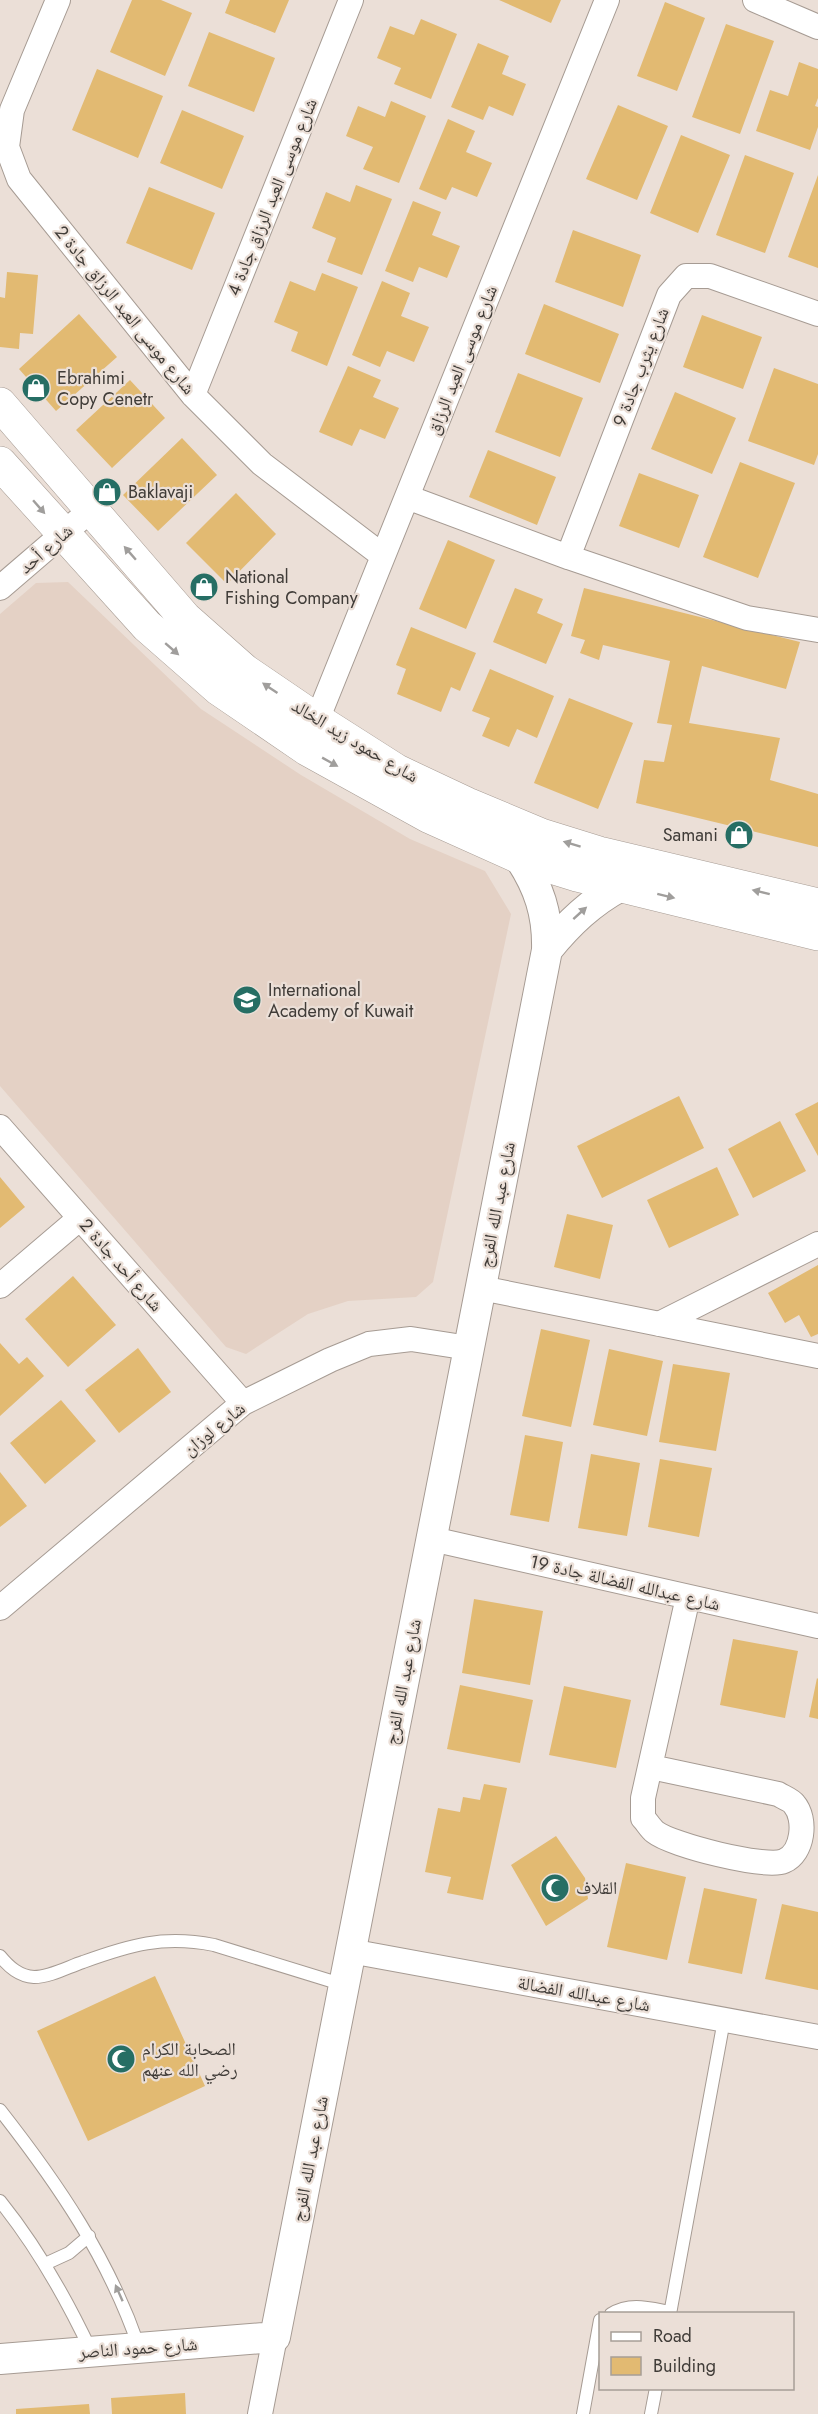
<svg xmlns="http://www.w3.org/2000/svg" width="818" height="2414" font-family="Jost,'Noto Naskh Arabic',sans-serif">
  <rect width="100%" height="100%" fill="#ebdfd7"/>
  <!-- built -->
  <path fill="#e4d1c5" d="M68 582 201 709 301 775 410 839 485 871 511 914 433 1282 416 1297 348 1301 308 1314 246 1354 226 1347 0 1086V614L36 583Z"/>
  <!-- building -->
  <path fill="#e2ba72" d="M132 0H161L192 13 165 76 110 52Z
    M230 0H289L275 33 225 13Z
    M499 0H561L551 23Z
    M665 2 705 18 677 91 637 76Z
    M421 19 457 34 431 99 394 84 401 68 377 58 390 26 414 35Z
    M726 24 774 41 740 134 692 117Z
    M209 32 275 58 254 112 188 86Z
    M478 43 509 56 502 74 526 84 513 116 489 106 483 120 451 107Z
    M799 62 818 69V98L815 106 818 107V127L810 150 756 131 770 90 788 96Z
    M97 69 163 96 138 158 72 130Z
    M391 101 426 116 399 183 363 169 373 147 346 136 358 106 385 117Z
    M618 105 668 126 637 200 586 179Z
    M182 110 244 136 222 189 160 163Z
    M448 119 475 131 466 152 492 163 477 197 452 187 446 200 419 189Z
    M681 135 730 155 698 233 650 213Z
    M745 155 794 173 765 253 716 235Z
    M818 175V268L788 257Z
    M356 185 392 199 362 275 327 262 336 238 312 228 326 192 350 202Z
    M149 187 215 213 192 270 126 243Z
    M413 201 441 212 432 235 460 246 447 278 419 267 413 282 385 271Z
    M573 230 641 255 623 307 555 282Z
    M7 272 38 275 33 334 20 333 19 349 0 347V297L5 298Z
    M322 273 358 287 327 366 291 351 298 332 274 322 290 281 315 291Z
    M382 281 410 293 401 316 429 327 414 362 387 351 380 367 352 355Z
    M544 304 619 334 600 383 525 354Z
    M79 314 117 357 56 411 19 369Z
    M702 315 762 337 743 389 683 367Z
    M348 366 381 380 373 397 399 408 385 439 360 429 352 446 319 432Z
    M774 368 818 384V454L814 465 748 441Z
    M518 373 583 398 560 457 495 432Z
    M130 380 165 418 112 468 76 430Z
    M675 392 736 418 712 474 651 449Z
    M182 438 217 475 158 531 123 495Z
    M488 450 556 477 537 525 469 497Z
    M740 462 795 483 758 578 703 557Z
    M639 473 699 495 679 548 619 526Z
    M236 493 276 534 227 584 186 543Z
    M448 540 495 560 466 629 419 609Z
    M515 588 543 599 537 613 563 624 546 664 493 642Z
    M584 588 800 642 786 689 702 666 689 723 780 738 770 780 818 794V847L636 803 644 760 664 762 672 725 657 723 670 661 603 645 599 660 580 653 585 640 571 636Z
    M411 627 476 653 460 691 451 687 441 712 397 694 406 669 396 665Z
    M490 669 554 696 537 738 517 729 509 747 482 736 490 718 472 711Z
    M569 698 633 723 598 809 534 783Z
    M679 1096 704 1148 602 1198 577 1146Z
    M818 1102V1156L795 1114Z
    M780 1121 806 1171 753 1198 728 1149Z
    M717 1167 739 1215 669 1248 647 1200Z
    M0 1177 25 1207 0 1228Z
    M567 1214 613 1225 600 1279 554 1267Z
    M818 1265V1334L811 1337 799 1315 785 1323 768 1293Z
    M73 1276 116 1325 68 1367 25 1319Z
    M541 1329 590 1340 571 1427 522 1416Z
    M0 1343 19 1364 27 1357 44 1376 0 1416Z
    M138 1348 171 1392 119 1433 85 1390Z
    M609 1349 663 1361 647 1436 593 1425Z
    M673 1364 730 1373 716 1451 659 1442Z
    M61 1400 96 1441 45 1484 10 1443Z
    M525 1435 563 1442 549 1522 510 1515Z
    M591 1454 640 1463 627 1536 578 1528Z
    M660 1459 712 1468 699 1537 648 1527Z
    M0 1472 27 1506 0 1527Z
    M474 1599 543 1611 530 1685 462 1673Z
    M733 1639 798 1651 785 1718 720 1705Z
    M817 1678 818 1679V1719L809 1717Z
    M460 1685 533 1700 520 1763 447 1749Z
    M564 1686 631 1700 616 1768 549 1755Z
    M484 1784 507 1788 483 1900 447 1893 451 1877 425 1872 438 1808 460 1812 463 1797 480 1800Z
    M556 1836 585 1878 588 1899 546 1926 511 1865Z
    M626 1863 686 1877 667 1960 607 1947Z
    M704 1888 757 1899 742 1974 688 1963Z
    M782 1904 818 1912V1990L765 1979Z
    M155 1976 205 2086 88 2141 37 2031Z
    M185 2393 186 2414H112L111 2398Z
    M89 2404 90 2414H16V2409Z"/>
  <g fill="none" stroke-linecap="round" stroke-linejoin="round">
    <!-- service casing -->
    <g stroke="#a69b93" stroke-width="14">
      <path id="service" d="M0 1956C9 1967 19 1976 34 1977 50 1977 68 1967 83 1962 130 1945 163 1935 214 1945L344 1985
        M0 2110C58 2184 108 2257 139 2347
        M0 2201C37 2247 66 2298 91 2351
        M45 2264 69 2253 89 2236
        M611 2314C630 2302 649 2308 670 2312
        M670 2314 724 2020
        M583 2414 600 2320
        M651 2414 656 2388"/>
    </g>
    <!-- minor casing -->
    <g stroke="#a69b93" stroke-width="26">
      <path id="minor" d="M58 0 12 110 7 147 19 179 193 395 262 464 383 556
        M755 0 818 27
        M193 395 351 0
        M407 497 568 557 747 618 818 630
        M568 557 669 295 686 276H710L818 314
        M0 588 92 509
        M317 720 607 0
        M0 1127 243 1403
        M0 1286 80 1218
        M481 1288 818 1356
        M659 1324 818 1244
        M432 1539 818 1626
        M0 1608 243 1403 330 1360 369 1344 411 1339 469 1348
        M651 1767 778 1794C783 1797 791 1800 794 1804 807 1819 803 1853 784 1861 766 1869 671 1845 655 1832 650 1828 647 1822 643 1818V1798L688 1597
        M350 1951 818 2037
        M260 2414 275 2337"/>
    </g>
    <!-- tertiary casing -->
    <g stroke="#a69b93" stroke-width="32">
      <path id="tertiary" d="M547 950C569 923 591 902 621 886
        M0 2359 275 2337 547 950C548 914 539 887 519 857"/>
    </g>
    <!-- secondary casing -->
    <g stroke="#a69b93" stroke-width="34">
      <path id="secondary" d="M0 404 185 618 245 671 317 720 397 771 467 804 541 835 599 853 818 905
        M0 463 147 626 219 689 307 749 430 817 519 857 577 875 818 934"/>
    </g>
    <!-- service -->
    <use href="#service" stroke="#fff" stroke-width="12"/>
    <!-- minor -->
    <use href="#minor" stroke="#fff" stroke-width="24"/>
    <!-- tertiary -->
    <use href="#tertiary" stroke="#fff" stroke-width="30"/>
    <!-- secondary -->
    <use href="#secondary" stroke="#fff" stroke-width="33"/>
  </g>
  <!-- one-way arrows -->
  <defs><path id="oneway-solid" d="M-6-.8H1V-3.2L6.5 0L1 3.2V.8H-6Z" transform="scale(1.5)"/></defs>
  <g fill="#a09e9c">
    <use href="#oneway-solid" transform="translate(39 507) rotate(49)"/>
    <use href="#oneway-solid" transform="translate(130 553) rotate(-131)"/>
    <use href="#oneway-solid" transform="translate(172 649) rotate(41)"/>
    <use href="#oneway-solid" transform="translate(270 688) rotate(-146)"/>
    <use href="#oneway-solid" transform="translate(330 762) rotate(29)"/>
    <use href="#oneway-solid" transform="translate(572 844) rotate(-163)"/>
    <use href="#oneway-solid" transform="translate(761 892) rotate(-166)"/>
    <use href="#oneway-solid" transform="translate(666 896) rotate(14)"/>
    <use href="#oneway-solid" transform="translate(580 913) rotate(-42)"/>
    <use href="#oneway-solid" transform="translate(119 2293) rotate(-114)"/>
  </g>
  <!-- icons -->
  <defs>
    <g id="shop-disc" transform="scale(1.5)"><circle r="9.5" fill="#266e64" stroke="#ebdfd7"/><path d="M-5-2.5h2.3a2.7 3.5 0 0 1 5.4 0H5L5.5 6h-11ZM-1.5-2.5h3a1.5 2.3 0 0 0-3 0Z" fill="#fff"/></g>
    <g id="school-disc" transform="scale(1.5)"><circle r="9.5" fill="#266e64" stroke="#ebdfd7"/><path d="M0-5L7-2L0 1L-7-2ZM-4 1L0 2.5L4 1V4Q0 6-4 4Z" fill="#fff"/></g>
    <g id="mosque-disc" transform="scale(1.5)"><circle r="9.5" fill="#266e64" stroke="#ebdfd7"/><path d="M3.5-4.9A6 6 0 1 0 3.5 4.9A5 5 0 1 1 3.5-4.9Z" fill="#fff"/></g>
  </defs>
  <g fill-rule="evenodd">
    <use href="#shop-disc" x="36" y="388"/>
    <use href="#shop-disc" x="107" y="492"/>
    <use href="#shop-disc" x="204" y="587"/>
    <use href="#shop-disc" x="739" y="835"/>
    <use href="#school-disc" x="247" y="1000"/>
    <use href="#mosque-disc" x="555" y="1888"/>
    <use href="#mosque-disc" x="121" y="2059"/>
  </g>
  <g text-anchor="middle" stroke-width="4.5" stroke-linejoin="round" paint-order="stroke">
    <!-- street labels -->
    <g font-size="18" fill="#403c38" stroke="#ebdfd7">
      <text transform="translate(272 197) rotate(-68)" y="6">شارع موسى العبد الرزاق جادة 4</text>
      <text transform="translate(125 310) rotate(51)" y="6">شارع موسى العبد الرزاق جادة 2</text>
      <text transform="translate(462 360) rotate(-68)" y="6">شارع موسى العبد الرزاق</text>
      <text transform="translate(641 367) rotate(-69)" y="6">شارع يثرب جادة 9</text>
      <text transform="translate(46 549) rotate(-41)" y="6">شارع أحد</text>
      <text transform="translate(355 741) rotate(31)" y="6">شارع حمود زيد الخالد</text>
      <text transform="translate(497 1205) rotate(-79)" y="6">شارع عبد الله الفرج</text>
      <text transform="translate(121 1265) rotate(49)" y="6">شارع أحد جادة 2</text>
      <text transform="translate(214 1429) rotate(-39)" y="6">شارع لوزان</text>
      <text transform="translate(625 1583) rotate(13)" y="6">شارع عبدالله الفضالة جادة 19</text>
      <text transform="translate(403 1682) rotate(-79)" y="6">شارع عبد الله الفرج</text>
      <text transform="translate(584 1994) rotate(10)" y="6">شارع عبدالله الفضالة</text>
      <text transform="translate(310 2159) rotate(-79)" y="6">شارع عبد الله الفرج</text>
      <text transform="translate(138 2348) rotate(-4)" y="6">شارع حمود الناصر</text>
    </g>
    <!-- poi labels -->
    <g font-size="18" fill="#403c38" stroke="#ebdfd7" text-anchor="start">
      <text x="57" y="384">Ebrahimi<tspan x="57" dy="21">Copy Cenetr</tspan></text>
      <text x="128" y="498">Baklavaji</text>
      <text x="225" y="583">National<tspan x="225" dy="21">Fishing Company</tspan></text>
      <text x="718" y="841" text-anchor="end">Samani</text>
      <text x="268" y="996">International<tspan x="268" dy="21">Academy of Kuwait</tspan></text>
      <text x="576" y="1894">القلاف</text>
      <text x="142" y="2055">الصحابة الكرام<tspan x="142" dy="21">رضي الله عنهم</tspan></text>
    </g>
  </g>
  <!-- legend -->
  <rect x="599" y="2312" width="195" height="78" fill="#ebdfd7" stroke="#a79e97" stroke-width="1.5"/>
  <rect x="611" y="2332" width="30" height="9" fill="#ffffff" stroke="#a79e97" stroke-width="1.5"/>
  <text x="653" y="2342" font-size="18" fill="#403c38">Road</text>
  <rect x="611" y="2357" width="30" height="18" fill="#e2ba72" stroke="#a79e97" stroke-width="1.5"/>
  <text x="653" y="2372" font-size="18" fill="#403c38">Building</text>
</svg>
